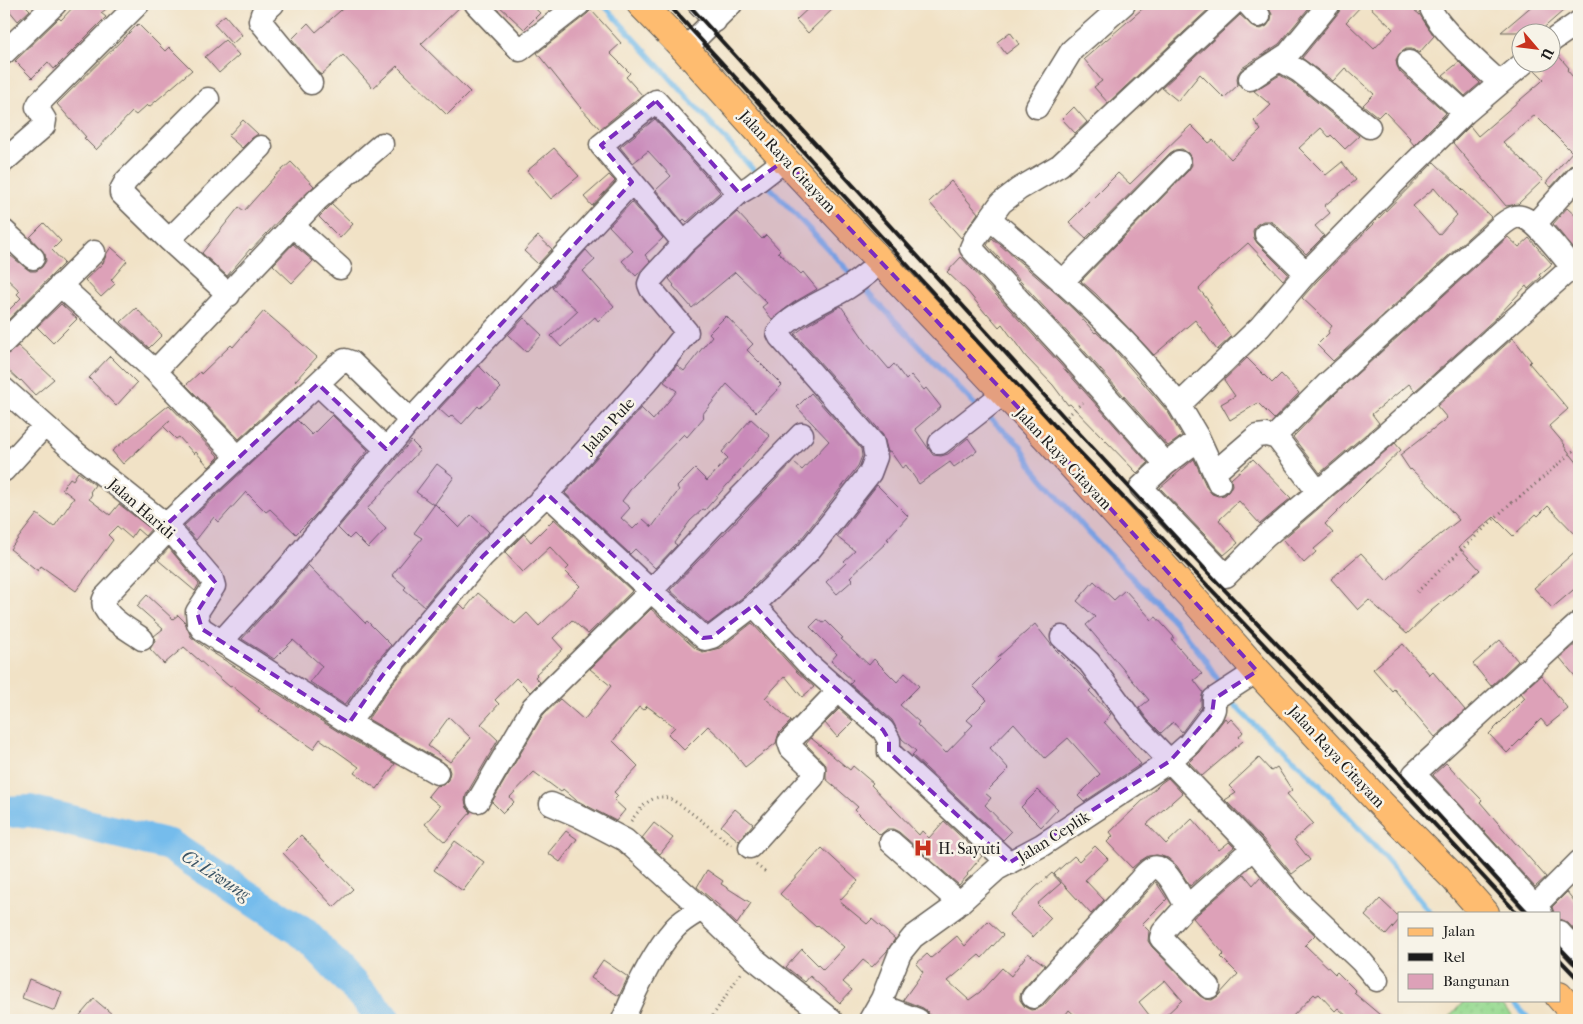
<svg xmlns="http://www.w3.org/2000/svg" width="1583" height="1024" font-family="'IM FELL French Canon',serif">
  <defs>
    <pattern id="green-dots" width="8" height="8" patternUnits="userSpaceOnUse" patternTransform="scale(1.25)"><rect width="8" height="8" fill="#97da91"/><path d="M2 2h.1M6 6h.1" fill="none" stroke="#82ba7c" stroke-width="1.8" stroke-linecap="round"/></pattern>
  </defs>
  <rect width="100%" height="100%" fill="#f7f3e8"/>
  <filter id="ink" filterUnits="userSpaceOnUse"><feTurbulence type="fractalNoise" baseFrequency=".02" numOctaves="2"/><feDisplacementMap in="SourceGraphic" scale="10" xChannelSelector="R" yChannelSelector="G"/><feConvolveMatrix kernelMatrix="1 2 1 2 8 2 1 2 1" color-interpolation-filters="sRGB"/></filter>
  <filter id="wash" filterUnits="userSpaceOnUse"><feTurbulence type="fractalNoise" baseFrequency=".0096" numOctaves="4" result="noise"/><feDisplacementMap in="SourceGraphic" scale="20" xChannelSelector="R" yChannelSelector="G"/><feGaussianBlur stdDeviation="1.12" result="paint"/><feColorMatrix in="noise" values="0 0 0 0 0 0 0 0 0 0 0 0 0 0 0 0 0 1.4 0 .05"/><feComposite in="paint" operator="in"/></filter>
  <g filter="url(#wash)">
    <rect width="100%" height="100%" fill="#f1e2c6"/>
    <!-- green -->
    <path fill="url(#green-dots)" stroke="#5a7b56" d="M1465 1000H1498L1516 1020H1447Z"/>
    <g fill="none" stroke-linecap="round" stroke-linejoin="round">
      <!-- stream -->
      <path stroke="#74bcec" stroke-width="5.5" d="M603 4 757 174
        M764 181 855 278
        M861 285 977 407
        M984 413 1021 446 1034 469 1087 531 1176 623 1204 658 1223 688
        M1227 696C1249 723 1277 744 1302 767 1348 813 1390 863 1431 913
        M1511 1000 1530 1020"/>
      <!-- river -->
      <path stroke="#74bcec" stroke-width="32" d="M4 812 30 811 169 845 305 934 386 1020"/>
    </g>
    <g id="blocks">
      <!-- building -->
      <path fill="#dda1b8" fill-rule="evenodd" d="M4 4H24L30 10 18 21Z
        M76 4H113L101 13 106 17 54 69 48 62 32 78 15 61 59 18 61 20Z
        M348 4H463L421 44 470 92 447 115 397 66 373 88 343 55 321 75 292 39 308 23 316 32Z
        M497 4H530L540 13 524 29Z
        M813 4H838L808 33 796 20Z
        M1148 4H1214L1108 103 1094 87 1102 81 1084 59Z
        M1272 4H1312L1279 44 1242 68 1238 74 1237 79 1238 85 1224 98 1200 74 1178 101 1162 88 1240 15 1255 28 1261 29 1267 26 1271 20 1272 14 1268 7Z
        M1342 4H1363L1346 22 1374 49 1393 29 1367 4H1407L1420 15 1434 36 1419 53 1412 49H1406L1399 54 1396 60 1397 66 1400 72 1446 113 1414 145 1409 139 1410 138 1384 111 1378 117 1363 105 1374 94 1345 68 1333 81 1302 58 1339 12Z
        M1534 4H1571L1539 32H1501Z
        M591 10 621 43 610 53 630 73 626 77 642 95 600 129 580 107 537 53 587 14Z
        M225 15 242 35 232 44 214 24Z
        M138 24 165 51 169 47 192 70 149 107 147 105 136 115 132 112 96 150 84 138 86 137 57 104Z
        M1010 32 1019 44 1006 54 997 42Z
        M225 40 239 55 219 73 205 57Z
        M1556 53 1569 68 1567 70 1579 84V162L1570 166 1551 187 1546 183 1572 152 1535 115 1503 142 1543 180 1518 204 1506 206 1453 143 1470 126 1478 136 1541 82 1544 79 1535 70 1538 62H1550V55Z
        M1459 62 1480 83 1465 96 1443 75Z
        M1280 75 1292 82 1359 136 1345 149 1331 135 1329 137 1321 128 1299 148 1326 175 1342 162 1356 180 1324 206 1330 213 1315 226 1324 236 1306 254 1275 224 1270 221H1263L1256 225 1253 231 1254 238 1257 243 1288 274 1283 280 1248 243 1213 274 1199 289 1212 305 1210 306 1231 337 1217 350 1195 320 1154 355 1096 294 1081 281 1188 171 1192 165 1191 158 1188 153 1182 149 1175 150 1170 153 1086 238 1069 222 1118 173 1130 184 1191 125 1209 143 1213 140 1231 159 1261 130 1254 121 1271 105 1254 91Z
        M1074 107 1087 122 1075 133 1062 119Z
        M655 119 720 192 687 222 684 219 682 221 656 190 671 176 648 151 633 163 620 147Z
        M243 120 258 134 252 138 242 148 228 136Z
        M554 148 579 176 551 199 527 171Z
        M291 162 314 186 283 216 251 250 250 249 227 276 202 253 239 207 244 211 275 176Z
        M1434 162 1491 217 1333 361 1317 345 1329 333 1328 331 1332 326 1302 298 1316 282ZM1434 188 1457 215 1439 235 1413 206Z
        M609 175 615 181 592 206 584 197Z
        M951 181 978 213 961 238 929 202Z
        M632 202 663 238 645 255 650 261 636 276 622 261 633 251 609 226Z
        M332 204 353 224 340 238 319 217Z
        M1567 208 1579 219V248L1574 249 1553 224Z
        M737 212 762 239 766 235 780 250 778 252 801 274 803 272 817 289 793 303 772 319 762 307 767 303 735 272 692 308 673 286 674 285 669 279 693 252Z
        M44 223 61 241 52 250 64 263 4 324V315L21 298 17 294 20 291 4 276V264L11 256 30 271H36L42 267 46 261 45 254 30 237Z
        M538 236 552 249 538 264 524 251Z
        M1508 237 1519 247 1529 238 1552 264 1539 275 1541 277 1528 289 1526 286 1497 317 1415 391 1409 384 1372 414 1379 423 1320 473 1293 437 1335 394Z
        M992 238 1059 296 1077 313 1095 333 1096 332 1113 348 1168 412 1182 436 1168 446 1079 345 987 245Z
        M293 244 313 261 292 283 273 265Z
        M111 247 127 261 111 280 115 284 101 297 85 280 103 263 107 253Z
        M586 250 595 260 583 271 614 306 598 321 595 317 561 347 551 336 578 311 552 288Z
        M961 257 1059 363 1148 463 1137 473 1070 404 1068 405 1053 385 1026 357 1002 324 999 327 987 313 986 314 968 292 947 272Z
        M61 304 77 319 53 343 37 327Z
        M841 306 866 342 889 369 894 364 906 380 911 375 924 390 926 388 941 407 915 429 933 455 941 456 948 454 968 438 977 451 954 467 950 462 919 484 906 465 902 468 890 451 888 452 883 434 795 334 807 325Z
        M136 308 162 335 149 348 121 322Z
        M264 311 317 357 295 381 298 384 239 439 186 385 200 372 201 374 231 345 233 347Z
        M726 316 753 344 747 350 782 385 756 412 727 384 702 415 704 417 687 437 684 434 633 486 622 501 630 508 621 518 633 529 643 519 652 527 679 490 677 487 695 469 707 481 728 458 722 452 751 419 770 436 705 510 703 509 690 521 674 543 677 545 655 568 635 549 630 554 565 493 641 408 653 420 677 391 664 382 677 365 684 371 712 336 709 333Z
        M524 318 542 335 526 352 508 335Z
        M1513 338 1531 361 1529 363 1568 409 1549 426 1565 445 1564 446 1579 465V538L1548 506 1538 516 1536 514 1513 536 1494 517 1459 547 1480 570 1431 611 1407 634 1369 600 1358 610 1331 579 1361 553 1387 581 1414 555 1459 520 1434 491 1411 469 1410 470 1400 455 1447 418 1437 406Z
        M18 346 54 379 35 395 21 380 20 381 4 366V355L8 354Z
        M110 356 137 383 116 406 89 378Z
        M1247 358 1272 383 1281 374 1299 393 1274 419 1258 403 1230 420 1221 404 1235 396 1224 380Z
        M479 366 501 388 480 408 478 406 462 424 452 415 449 418 439 409Z
        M811 393 861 449 862 456 858 466 798 543 743 597 708 624 670 590 793 462 802 470 829 441 797 407Z
        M169 405 219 457 209 467 196 452 194 454 179 437 176 439 163 426 170 420 123 464 112 451Z
        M332 415 368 450 317 513 296 534 270 509 266 512 246 492 219 522 214 517 196 540 184 526 297 420 312 435Z
        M411 441 420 450 367 509 386 529 368 548 354 534 349 539 338 528Z
        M1395 443 1401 450 1368 481 1325 524 1333 533 1314 549 1316 552 1304 563 1283 539Z
        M1194 459 1207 488 1212 494 1218 496 1225 495 1229 491 1232 485 1231 479 1253 459 1291 498 1260 524 1239 501 1219 520 1238 543 1224 555 1160 488Z
        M437 464 454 477 434 505 416 492Z
        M78 472 95 485 90 492 92 494 89 499 110 515 119 504 151 529 145 536 137 529 131 538 117 526 108 535 113 540 76 591 41 566 38 571 10 549 37 514 54 527 74 498 62 489 70 478 73 480Z
        M877 485 908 516 887 539 889 540 850 577 853 580 837 594 826 582 846 563 844 561 855 551 837 537Z
        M435 504 459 528 471 515 489 532 473 547 424 606 404 589 406 587 392 575 422 538 414 533Z
        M554 519 632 591 588 634 572 620 553 638 563 649 536 674 537 675 535 677 540 682 530 692 516 678 495 700 499 704 481 724 498 740 466 795 465 801 467 808 471 812 445 842 425 824 440 806 428 796 436 786 443 785 448 780 450 772 448 766 443 762 368 719 392 684 460 604 465 609 478 593 515 624 527 613 539 626 580 586 565 571 569 567 550 547 523 572 505 553 524 534 531 542ZM449 717 471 738 450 762 428 746Z
        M169 548 199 584 195 591 158 560Z
        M1579 548V585L1552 608 1534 588Z
        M308 565 365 623 367 621 391 645 371 668 345 705 310 682 322 666 293 640 274 659 242 639Z
        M1094 581 1114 600 1125 590 1152 620 1156 617 1174 637 1172 640 1202 674 1194 680 1203 692 1201 699V706L1182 732 1173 722 1161 733 1147 719 1139 708 1149 700 1086 625 1095 617 1077 601Z
        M147 595 173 619 178 615 185 622 191 637 210 651 342 734 395 764 377 789 354 773 359 767 320 739 313 749 258 711 260 709 232 686 230 687 184 647 164 664 150 649 155 641 154 636 163 629 137 606Z
        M651 609 696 649 703 652 720 648 752 623 797 672 814 687 802 697 785 676 765 698 791 721 779 733 776 743 745 767 728 745 708 726 684 750 668 734 675 727 647 706 643 710 639 707 613 741 638 766 614 792 618 796 614 800 625 810 616 821 576 800 563 789 561 792 534 772 510 797 514 802 503 813 492 802 543 715 560 699 584 720 611 686 590 669Z
        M818 619 823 623 826 621 843 638 841 639 869 665 874 659 897 682 905 673 919 686 900 705 919 722 917 725 946 753 973 725 967 720 987 700 973 686 1000 659 998 657 1035 624 1053 647 1084 678 1092 688 1089 691 1111 714 1104 722 1141 764 1084 802 1078 796 1100 774 1068 738 1045 758 1014 723 990 748 1009 769 985 793 991 798 985 805 1011 832 1003 840 912 755 916 751 902 739 892 720 850 684 853 681 831 661 837 654 810 627Z
        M1500 640 1518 661 1491 686 1473 664Z
        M1578 642 1579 643V681L1560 658Z
        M1403 644 1430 675 1433 672 1465 710 1435 737 1394 689 1392 691 1373 669Z
        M1541 675 1568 709 1547 726 1541 719 1507 753 1489 734 1525 698 1521 693Z
        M839 709 853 721 837 737 825 723Z
        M1225 718 1228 722 1231 719 1243 732 1239 737 1243 741 1202 776 1189 762 1199 752Z
        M811 738 850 770 853 766 873 783 871 785 919 835 922 831 929 838 944 821 982 856 967 874 968 875 959 885 899 832 893 829H887L880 835 855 810 858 807 826 779V765L806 744Z
        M1259 758 1271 771 1277 767 1292 790 1287 794 1313 823 1294 840 1310 860 1292 874 1263 839 1225 800 1236 793 1229 786Z
        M1446 763 1482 800 1480 802 1516 844H1517L1546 877 1535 887 1433 775Z
        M1168 778 1182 793 1147 824 1166 844 1192 819 1219 850 1229 842 1234 847 1190 886 1177 866 1168 858 1157 855 1148 856 1140 861 1132 868 1107 842 1113 836 1110 832 1161 783Z
        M1038 790 1058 809 1041 827 1021 807Z
        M735 809 753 824 739 841 721 826Z
        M654 823 673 838 660 854 642 838Z
        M566 831 577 839 560 862 548 853Z
        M301 835 353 889 334 907 283 853Z
        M455 841 484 862 463 891 434 870Z
        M1095 846 1108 859 1085 880 1104 900 1091 914 1054 874 1074 856 1079 861Z
        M822 848 858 881 839 901 867 924 872 919 895 939 887 951 872 967 863 960 843 982 852 990 840 1003 810 976 805 982 786 967 802 949 823 970 844 947 818 925 816 927 780 894Z
        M707 870 723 881 721 884 751 903 737 924 721 909 722 908 697 887Z
        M1052 873 1061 883 1037 904 1051 918 1033 937 1009 915 1035 888Z
        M1244 874 1253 885 1260 877 1284 906 1315 935 1305 945 1335 974 1337 972 1356 991 1354 993 1386 1020H1351L1338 1008 1335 1011 1319 994 1316 996 1314 994 1289 1020H1161L1182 1000 1165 980 1139 1002 1153 1020H1080L1069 1010 1063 1018 1059 1014 1054 1020H931L928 1012 923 1008 903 1000 923 972 916 964 927 954 931 958 957 936 965 946 988 921 1003 935 982 958 979 955 948 981 969 1000 980 992 1002 968 1011 976 1028 953 1045 965 1023 989 1020 995V1000L1025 1007 1031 1010 1037 1009 1043 1006 1156 882 1167 899 1142 924 1149 931 1148 941 1152 947 1200 996 1205 999 1212 1000 1218 996 1238 974 1221 957 1224 954 1193 918Z
        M1567 892 1579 907V935L1568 923 1559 919V913H1554L1552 907Z
        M1380 899 1399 917V920L1386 935 1365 916Z
        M603 960 628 977 619 996 591 978Z
        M29 979 62 992 55 1011 22 998Z
        M94 999 119 1020H76Z"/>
    </g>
  </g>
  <g filter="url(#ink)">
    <use href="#blocks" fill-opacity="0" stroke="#676158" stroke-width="1"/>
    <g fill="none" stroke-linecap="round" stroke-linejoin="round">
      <!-- minor casing -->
      <g stroke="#676158" stroke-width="25">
        <path id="minor" d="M273 4 262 14 260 21 311 83
          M476 4 520 50 579 4
          M699 4 715 21
          M1248 4 1259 16
          M1430 4C1431 22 1485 69 1500 83
          M1550 42 1579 22
          M685 49 731 4
          M4 53 55 4
          M1280 60 1299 71 1369 127
          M1409 62 1465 113
          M1250 79 1288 54 1329 4
          M208 99 126 181 121 190V193L169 240 229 295
          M1037 107 1072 50 1124 4
          M785 160 751 186 739 193 684 243 651 279 649 284 651 289 687 332 651 377 547 494 651 591 719 519 802 434
          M4 161 44 126 45 120 37 107 39 103 138 4
          M990 219C1032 254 1074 290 1113 330 1137 353 1158 379 1179 405
          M1535 224 1579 175
          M292 225 340 268
          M4 231 33 258
          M1266 234 1306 273
          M169 240 261 147
          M684 243 601 145 656 101 739 193
          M1062 282 1179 162
          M60 285 155 371 238 457
          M4 342 94 252
          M155 371 317 200 382 144
          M318 384 386 449
          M4 389 76 453 166 525 212 579 214 586 197 612 198 623 202 629 349 723
          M1199 439 1166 464 1069 354 971 248 975 239 1001 203 1019 189 1060 165 1233 4
          M940 443 1004 393
          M1166 464 1141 487 1226 576 1265 537 1384 436 1579 261
          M4 470 44 426
          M1214 473 1257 436 1266 435 1277 438
          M1219 483 1199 439 1179 405 1260 327 1306 273 1396 181 1465 113 1525 62
          M1318 492 1277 438 1278 433 1326 385 1483 242C1493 234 1503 221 1515 217 1532 212 1561 255 1572 267
          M166 525C222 471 280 420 336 366L345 360 351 362 404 414
          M754 605 808 552 870 473 876 457 873 443 780 337 778 333C789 315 829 299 847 288 859 281 870 271 881 262
          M1062 637 1089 662 1137 727 1253 848 1294 897 1361 961 1377 980
          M142 639C130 630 96 613 105 597L169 529
          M221 642 287 569 410 421 632 182
          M437 773 349 723 382 676 483 556 547 494
          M478 801 533 707 651 591 705 639 712 637 754 605 807 663 883 730 889 740V752L1009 863
          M551 804 577 815 625 840 702 909 752 957 831 1020
          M891 842 960 903
          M750 847 813 777 814 770 791 748 789 742 838 691
          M1188 904 1163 932 1161 938 1209 987
          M1535 906 1579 862
          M1541 913 1451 813 1414 774 1579 623
          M1559 932 1579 954
          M1033 997 1138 882C1142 878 1147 870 1153 868 1165 863 1179 894 1184 902L1188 904 1191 903 1253 848
          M879 1005 918 1020
          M623 1020C635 991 653 953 674 929 682 920 692 915 702 909
          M870 1020 882 999 900 953 913 937 956 906 997 869 1042 845 1170 761 1189 744 1212 714 1214 709V699L1257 671"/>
      </g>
      <!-- major casing -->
      <g stroke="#676158" stroke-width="30">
        <path id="major" d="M641 4 685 49 785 160 1046 437 1198 604 1257 671 1381 804 1455 879 1485 913
          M1559 996 1579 1019"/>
      </g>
      <!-- path -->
      <path stroke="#676158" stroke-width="3" stroke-dasharray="1 4" stroke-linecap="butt" d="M1060 423 1085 400
        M1417 592 1513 501 1517 500 1579 446
        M631 821C639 810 649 796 664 797 677 798 719 836 731 845
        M756 865 767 873
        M710 1020 741 973"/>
      <!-- minor -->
      <use href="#minor" stroke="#fff" stroke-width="22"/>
      <!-- major -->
      <use href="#major" stroke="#febc70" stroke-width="28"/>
      <!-- rail -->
      <path stroke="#1c1c1c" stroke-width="4" d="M668 4 1056 427 1400 787 1517 913
        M688 4 1065 418 1218 583 1378 749 1528 913
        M1559 947 1579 968
        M1559 959 1579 980"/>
    </g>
  </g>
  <!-- marked area -->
  <path fill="#7b2cbf" fill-opacity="0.2" stroke="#7b2cbf" stroke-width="4" stroke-dasharray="10 6" stroke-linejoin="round" d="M656 101 739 193 785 160 1046 437 1257 671 1214 699 1212 714 1170 761 1009 863 889 752V740L883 730 807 663 754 605 712 637 703 638 547 494 483 556 382 676 349 723 202 629 197 612 216 583 166 525 318 384 386 449 632 182 601 145Z"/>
  <!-- icons -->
  <defs>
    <g id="hospital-bare" transform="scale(1.5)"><path d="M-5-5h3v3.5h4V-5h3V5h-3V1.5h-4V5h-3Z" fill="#c8321e" stroke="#f7f3e8" stroke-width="2.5" paint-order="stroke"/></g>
  </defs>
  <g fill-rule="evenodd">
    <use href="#hospital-bare" x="923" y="848"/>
  </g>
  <g text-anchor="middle" stroke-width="5" stroke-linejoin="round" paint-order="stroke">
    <!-- street labels -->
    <g font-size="16" fill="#1c1c1c" stroke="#f7f3e8">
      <text transform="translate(788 161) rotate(47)" y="6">Jalan Raya Citayam</text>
      <text transform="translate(608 425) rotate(-48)" y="6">Jalan Pule</text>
      <text transform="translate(1064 458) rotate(47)" y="6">Jalan Raya Citayam</text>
      <text transform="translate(142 508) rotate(41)" y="6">Jalan Haridi</text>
      <text transform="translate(1337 756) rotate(47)" y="6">Jalan Raya Citayam</text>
      <text transform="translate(1053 836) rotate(-32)" y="6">Jalan Ceplik</text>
    </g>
    <!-- poi labels -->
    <g font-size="16" fill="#1c1c1c" stroke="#f7f3e8" text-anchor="start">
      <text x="938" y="854">H. Sayuti</text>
    </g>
    <!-- water labels -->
    <g font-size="18" font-style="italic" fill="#3b5465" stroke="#f7f3e8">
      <text transform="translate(216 875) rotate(33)" y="6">Ci Liwung</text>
    </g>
  </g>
  <!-- margin -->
  <rect width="1583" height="1024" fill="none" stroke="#f7f3e8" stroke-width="20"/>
  <!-- legend -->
  <rect x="1398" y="912" width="162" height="90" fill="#f7f3e8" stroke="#9f9d96"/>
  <rect x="1408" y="928" width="25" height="8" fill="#febc70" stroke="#9f9d96"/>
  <text x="1443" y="936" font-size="15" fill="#1c1c1c">Jalan</text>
  <rect x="1408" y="953" width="25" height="8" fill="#1c1c1c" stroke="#9f9d96"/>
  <text x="1443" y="962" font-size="15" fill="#1c1c1c">Rel</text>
  <rect x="1408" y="974" width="25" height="15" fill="#dda1b8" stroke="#9f9d96"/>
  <text x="1443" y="986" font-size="15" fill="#1c1c1c">Bangunan</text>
  <!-- north arrow -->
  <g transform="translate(1536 48) rotate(118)"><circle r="24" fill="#f7f3e8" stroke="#9f9d96"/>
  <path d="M0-4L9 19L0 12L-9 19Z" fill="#c8321e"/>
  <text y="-8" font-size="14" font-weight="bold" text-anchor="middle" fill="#1c1c1c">U</text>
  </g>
</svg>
